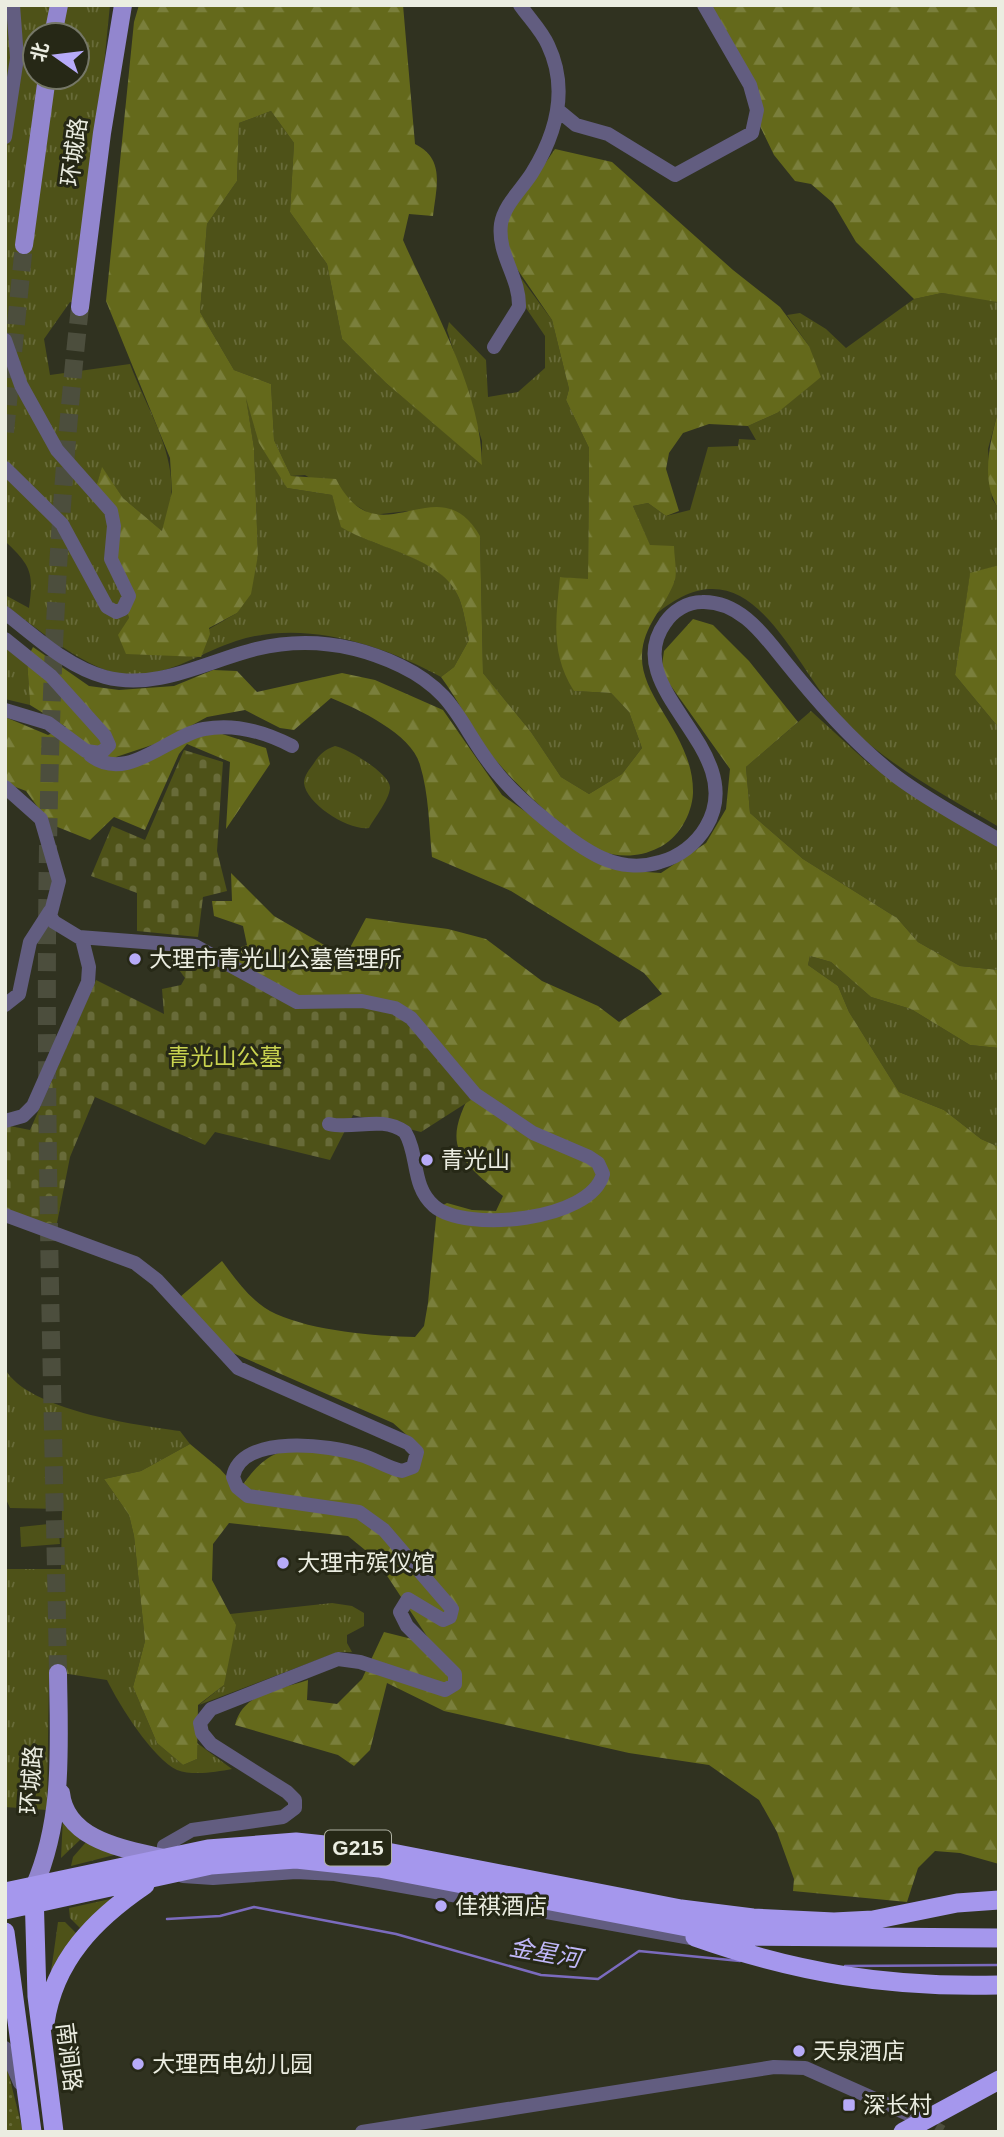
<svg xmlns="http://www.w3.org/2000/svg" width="1004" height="2137" font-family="Helvetica,'Noto Sans SC',sans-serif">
  <defs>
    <pattern id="grass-tufts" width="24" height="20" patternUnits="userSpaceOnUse" patternTransform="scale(1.75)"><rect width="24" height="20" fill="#4e5218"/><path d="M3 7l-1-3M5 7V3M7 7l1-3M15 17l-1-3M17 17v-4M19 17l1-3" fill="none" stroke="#686b39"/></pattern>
    <pattern id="forest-firs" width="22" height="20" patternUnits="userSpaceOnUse" patternTransform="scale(1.75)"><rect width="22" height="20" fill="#64691b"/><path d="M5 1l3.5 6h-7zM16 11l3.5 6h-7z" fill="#7a7f3c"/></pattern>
    <pattern id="cemetery-stones" width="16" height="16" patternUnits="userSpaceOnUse" patternTransform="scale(1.75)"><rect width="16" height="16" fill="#4e5218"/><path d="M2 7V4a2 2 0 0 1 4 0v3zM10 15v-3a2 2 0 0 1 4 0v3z" fill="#686b39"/></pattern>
    <pattern id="park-dots" width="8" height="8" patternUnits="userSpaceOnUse" patternTransform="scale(1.75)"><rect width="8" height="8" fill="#4e5218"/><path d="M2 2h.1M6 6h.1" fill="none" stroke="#686b39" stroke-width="1.8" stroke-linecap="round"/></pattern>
  </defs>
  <rect width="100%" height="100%" fill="#303220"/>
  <!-- grass -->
  <path fill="url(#grass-tufts)" fill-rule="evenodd" d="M5 5H110L80 304 70 302 44 339 50 375 130 364C152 422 188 468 163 532L123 498 102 468 96 487 117 514 115 573 129 618 168 654 201 657 209 629 237 613 258 556 254 448 244 387 287 488 332 495 342 527C377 550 442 555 459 598 464 611 466 626 469 640L454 667 441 677C382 644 303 619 236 641 202 652 167 677 130 675 90 674 37 628 5 605V595L29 608C34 572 31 566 5 541ZM35 35H77V77H35Z
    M271 111 294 143 290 212 327 264 342 339 386 383 482 464V441L447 330 449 322 486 360 488 397 518 392 545 368V336L526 308 521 278 552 320 569 389 566 400 589 448 588 580 561 577 574 691 611 693 629 712 642 748 622 774 589 794 561 777 531 732 483 673 480 536 408 511 372 515 305 475 291 476 274 440 271 384 234 370 200 312 207 224 237 181 239 123Z
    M942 293 999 301V408L988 449 992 499 999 509V565L970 574 955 675 999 728V827C948 797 896 770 853 730 793 676 756 530 655 615L675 581 673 546H650L633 506 648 503 666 516 690 510 708 447 738 446 739 439 756 440 748 426 777 413 809 346 787 315 800 313 826 329 846 348 914 299Z
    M5 644 27 659 30 705 5 699Z
    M811 711 868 763 999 844V970L960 966 918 942 897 918 803 859 750 813 746 767Z
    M335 746C347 748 391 774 390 788 389 800 375 817 369 828 349 831 306 804 304 783 304 775 310 769 314 763 320 754 324 750 335 746Z
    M810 956 831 962 871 997 911 1009 970 1045 999 1048V1147L981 1139 944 1110 899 1092 849 1012 838 986 808 965Z
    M5 1369C28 1410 135 1425 180 1431L190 1444 141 1471 104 1479 129 1515 134 1536 145 1641 133 1687 157 1743 183 1765 197 1759V1743L232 1769C216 1772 193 1776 177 1770 153 1759 119 1705 107 1680L49 1671 47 1810 5 1807V1569H61L62 1509 10 1508 5 1497Z
    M332 1603 352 1606 364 1613V1626L347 1635V1643L352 1652H338L199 1705 224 1685 230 1614Z
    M63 1817 82 1838 61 1858Z
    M87 1841 118 1854 71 1866 73 1857Z
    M115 1898 80 1928 70 1918 69 1908Z
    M58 1922H65L76 1933 51 1972Z"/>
  <!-- forest -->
  <path fill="url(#forest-firs)" d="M139 5H403L415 144C446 159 436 188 433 216L409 214 403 240C432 306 482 392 482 465L386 383 342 339 327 264 290 212 294 143 271 111 239 123 237 181 207 224 200 312 234 370 271 384 274 440 291 476 336 479C379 563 437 462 480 536L483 673 531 732 561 777 589 794 622 774 642 748 629 712 611 693 574 691C550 654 556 619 560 577L588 579 589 448 566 400 569 389 552 320 502 247 506 220 555 149 612 162 733 270 780 307 809 346 821 377 777 413 748 426 709 424 683 433 669 453 666 469 679 511 666 516 648 503 633 506 650 545 674 546C674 557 678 573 674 583 664 608 643 626 642 655 640 699 694 735 693 793 692 815 678 839 658 848 640 857 620 858 601 851 572 840 505 775 487 749 470 725 458 700 441 677L454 667 469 640C466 626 464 611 459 598 443 557 376 549 341 527L332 495 287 488 259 443 246 398 254 448 258 555 251 594 237 613 209 628 210 634 201 657 126 654 118 635 129 618 115 573 117 514 96 487 102 467 123 498 162 531 172 492 170 458 106 301 134 22Z
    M703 5H999L998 302 942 293 914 299 856 242 833 203 811 184 795 181 774 155 760 126 759 108Z
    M999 408V509C979 481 991 438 999 408Z
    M999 565V728L955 675 970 573Z
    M693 619 713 625 749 661 798 722 746 767 750 813 803 859 897 918 918 942 960 966 999 970V1048L970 1045 911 1009 871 997 831 962 810 956 808 965 838 986 849 1012 899 1092 944 1110 981 1139 999 1147V1864L960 1853 935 1851 918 1868 907 1902 793 1891 794 1879 777 1832 759 1800 709 1765 629 1753 444 1711 387 1683 370 1750 354 1766 338 1755 235 1725C243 1692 279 1690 308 1680L307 1700 337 1704 362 1679 384 1632 432 1644 376 1559 348 1536 229 1523 213 1544 212 1580 236 1625 224 1685 198 1705 197 1759 183 1765 157 1743 133 1687 145 1641 134 1536 129 1515 104 1479 141 1471 190 1444 220 1469 239 1490C249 1476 260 1460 278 1453 317 1438 368 1460 404 1474L416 1443 393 1423 233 1353 180 1297 222 1261C237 1281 252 1303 276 1314 314 1331 374 1336 415 1337L424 1326 428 1303 437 1208 447 1203 472 1210 496 1211 503 1196C454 1156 442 1144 475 1085L285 995 240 969 228 952 247 945 243 926 214 916 212 901H232L231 873 274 916 345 957 366 918 448 929 486 939 542 981 598 1006 619 1022 662 994 644 973 511 891 432 857C429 827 429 794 420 765 412 734 358 709 331 698L294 730 280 728 245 710 207 717 161 742 116 757 129 767 184 739 219 733 266 748 270 764 226 829 230 762 187 744 179 754 145 830 114 817 90 840 50 824 26 791 5 783V717L48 735 66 727 30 705 27 659 33 647 89 686 119 690 174 686 213 670 237 671 257 692 342 673 375 680 443 710 502 795 574 846 619 870 661 873 706 843 726 809 730 769 661 672 664 651Z"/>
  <!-- cemetery -->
  <path fill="url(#cemetery-stones)" d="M184 750 223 762 217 851 227 891 203 897 198 937 137 931V893L91 876 112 826 145 840Z
    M163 948 194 951 290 1005 351 1001 390 1010 415 1026 471 1100 421 1132 353 1115 330 1160 215 1132 205 1145 95 1097 70 1157 56 1228 5 1211V1125L30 1130 96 980 164 1014 162 989 181 985 185 978Z"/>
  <!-- park -->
  <path fill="url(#park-dots)" d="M5 2059 23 2132H5Z"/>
  <!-- pitch -->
  <path fill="#4e5218" d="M58 1523 60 1544 21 1547 20 1527Z"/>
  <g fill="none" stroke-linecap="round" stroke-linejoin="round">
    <!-- stream -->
    <path stroke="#7b6bbe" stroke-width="2.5" d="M167 1919 220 1916 254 1907 396 1934 541 1975 598 1979 639 1951 740 1961
      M845 1966 999 1965"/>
    <!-- minor-tunnel -->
    <path stroke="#4c4e3d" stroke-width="14" stroke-dasharray="14 7" stroke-linecap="butt" d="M917 2118 942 2132"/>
    <!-- major-tunnel -->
    <path stroke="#4c4e3d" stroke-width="18" stroke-dasharray="18 9" stroke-linecap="butt" d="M5 432 24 245
      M58 1673C50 1219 29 760 80 307"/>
    <!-- minor -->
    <path stroke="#625d80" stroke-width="14" d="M559 111 576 125 608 134 675 175 752 133 757 110 750 85 704 5
      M5 137 17 58 13 5
      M5 340 21 385 57 450 111 511 114 526 111 559 129 596 123 609 116 612 107 607 62 524 5 468
      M494 347 519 307C520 277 497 255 501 224 504 205 522 189 532 173 556 134 569 89 548 45 542 31 529 18 520 5
      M5 613C35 636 67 667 105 677 157 691 207 661 256 649 306 637 355 644 401 666 459 694 460 729 498 774 518 799 573 845 602 858 620 866 641 868 660 862 679 857 696 844 706 827 752 750 617 690 665 623 673 611 687 602 702 602 737 601 760 630 779 654 815 699 852 742 897 777 929 801 965 820 999 840
      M5 639 51 676 105 736 109 745 101 753 86 751 48 723 5 710
      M90 755C127 784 167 736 204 729 235 723 265 732 292 746
      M5 787 41 819 59 881 50 916 54 922 82 939 89 967 88 982 33 1106 23 1116 5 1121
      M79 937 195 946 297 1002 362 1001 395 1008 411 1018 475 1094 533 1133 589 1157 598 1163 603 1174C591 1221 465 1233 434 1206 411 1186 419 1155 405 1132 381 1115 355 1130 329 1124
      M5 1005 19 994 30 942 50 911
      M5 1215 135 1263 157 1280 238 1368 408 1443 417 1452 413 1467 402 1471C388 1468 375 1459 361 1455 331 1445 241 1433 233 1477L237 1487 248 1496 359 1512 384 1530 452 1609 450 1617 443 1620 408 1599 400 1612 407 1626 455 1674V1684L445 1690 360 1662 338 1659 211 1709 200 1723 202 1733 211 1744 287 1792 295 1800V1808L283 1817 192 1830 164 1846 163 1858
      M183 1876 213 1878 296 1872 335 1874 702 1940
      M5 2048 20 2083
      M362 2132 774 2067 805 2068 915 2117"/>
    <!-- major -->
    <path stroke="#9286ce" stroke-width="18" d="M53 35 59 5
      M24 245 47 77
      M80 307 102 133 123 5
      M61 1793C66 1841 126 1849 163 1858
      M34 1887C64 1818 59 1747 58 1673"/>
    <!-- highway -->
    <path stroke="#a597ed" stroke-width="19" d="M34 1891 37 1996 54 2132
      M5 1892 208 1849 296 1842 382 1851 681 1909 753 1918 834 1922 873 1920 957 1903 999 1900
      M5 1910 211 1865 296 1859 379 1868 692 1928 746 1936 999 1938
      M5 1932 32 2132
      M695 1937C797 1973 890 1988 999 1985
      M45 2023C54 1960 95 1919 145 1885
      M903 2132 999 2080"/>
  </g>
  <!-- markers -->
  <g fill="#b7abf8" stroke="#262816" stroke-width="2.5">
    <circle cx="135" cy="959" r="7"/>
    <circle cx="427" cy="1160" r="7"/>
    <circle cx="283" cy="1563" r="7"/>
    <circle cx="441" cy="1906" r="7"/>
    <circle cx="799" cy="2051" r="7"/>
    <circle cx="138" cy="2064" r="7"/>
    <rect x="842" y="2098" width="14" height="14" rx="3.5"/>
  </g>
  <g text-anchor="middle" stroke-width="6" stroke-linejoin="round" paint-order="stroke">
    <!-- shield labels -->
    <rect fill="#262816" stroke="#b0b2a4" stroke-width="2" x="325" y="1830.5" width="66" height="35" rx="5"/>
    <g font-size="21" font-weight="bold" fill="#ebede1">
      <text x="358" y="1855">G215</text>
    </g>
    <!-- street labels -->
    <g font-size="23" fill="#ebede1" stroke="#262816">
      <text transform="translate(74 152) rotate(-82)" y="8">环城路</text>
      <text transform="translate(31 1780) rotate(-86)" y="8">环城路</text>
      <text transform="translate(69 2057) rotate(83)" y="8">南涧路</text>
    </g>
    <!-- poi labels -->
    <g font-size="23" fill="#ebede1" stroke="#262816" text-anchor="start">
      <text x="149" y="967">大理市青光山公墓管理所</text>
      <text x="441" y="1168">青光山</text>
      <text x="297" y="1571">大理市殡仪馆</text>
      <text x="455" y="1914">佳祺酒店</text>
      <text x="813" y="2059">天泉酒店</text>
      <text x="152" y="2072">大理西电幼儿园</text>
      <text x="863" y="2113">深长村</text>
    </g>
    <!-- park labels -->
    <g font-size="23" fill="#c9d34f" stroke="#262816">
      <text x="225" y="1065">青光山公墓</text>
    </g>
    <!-- water labels -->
    <g font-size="24" font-style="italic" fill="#c1b8fa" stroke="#262816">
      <text transform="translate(545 1953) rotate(10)" y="8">金星河</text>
    </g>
  </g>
  <!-- border -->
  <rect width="1004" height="2137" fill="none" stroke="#ebede1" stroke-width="14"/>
  <!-- north arrow -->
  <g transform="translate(56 56) rotate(284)"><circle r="33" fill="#262816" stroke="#757767" stroke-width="2"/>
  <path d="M0-5L12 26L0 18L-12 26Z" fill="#b7abf8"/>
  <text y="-10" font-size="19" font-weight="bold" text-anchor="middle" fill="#ebede1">北</text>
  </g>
</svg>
